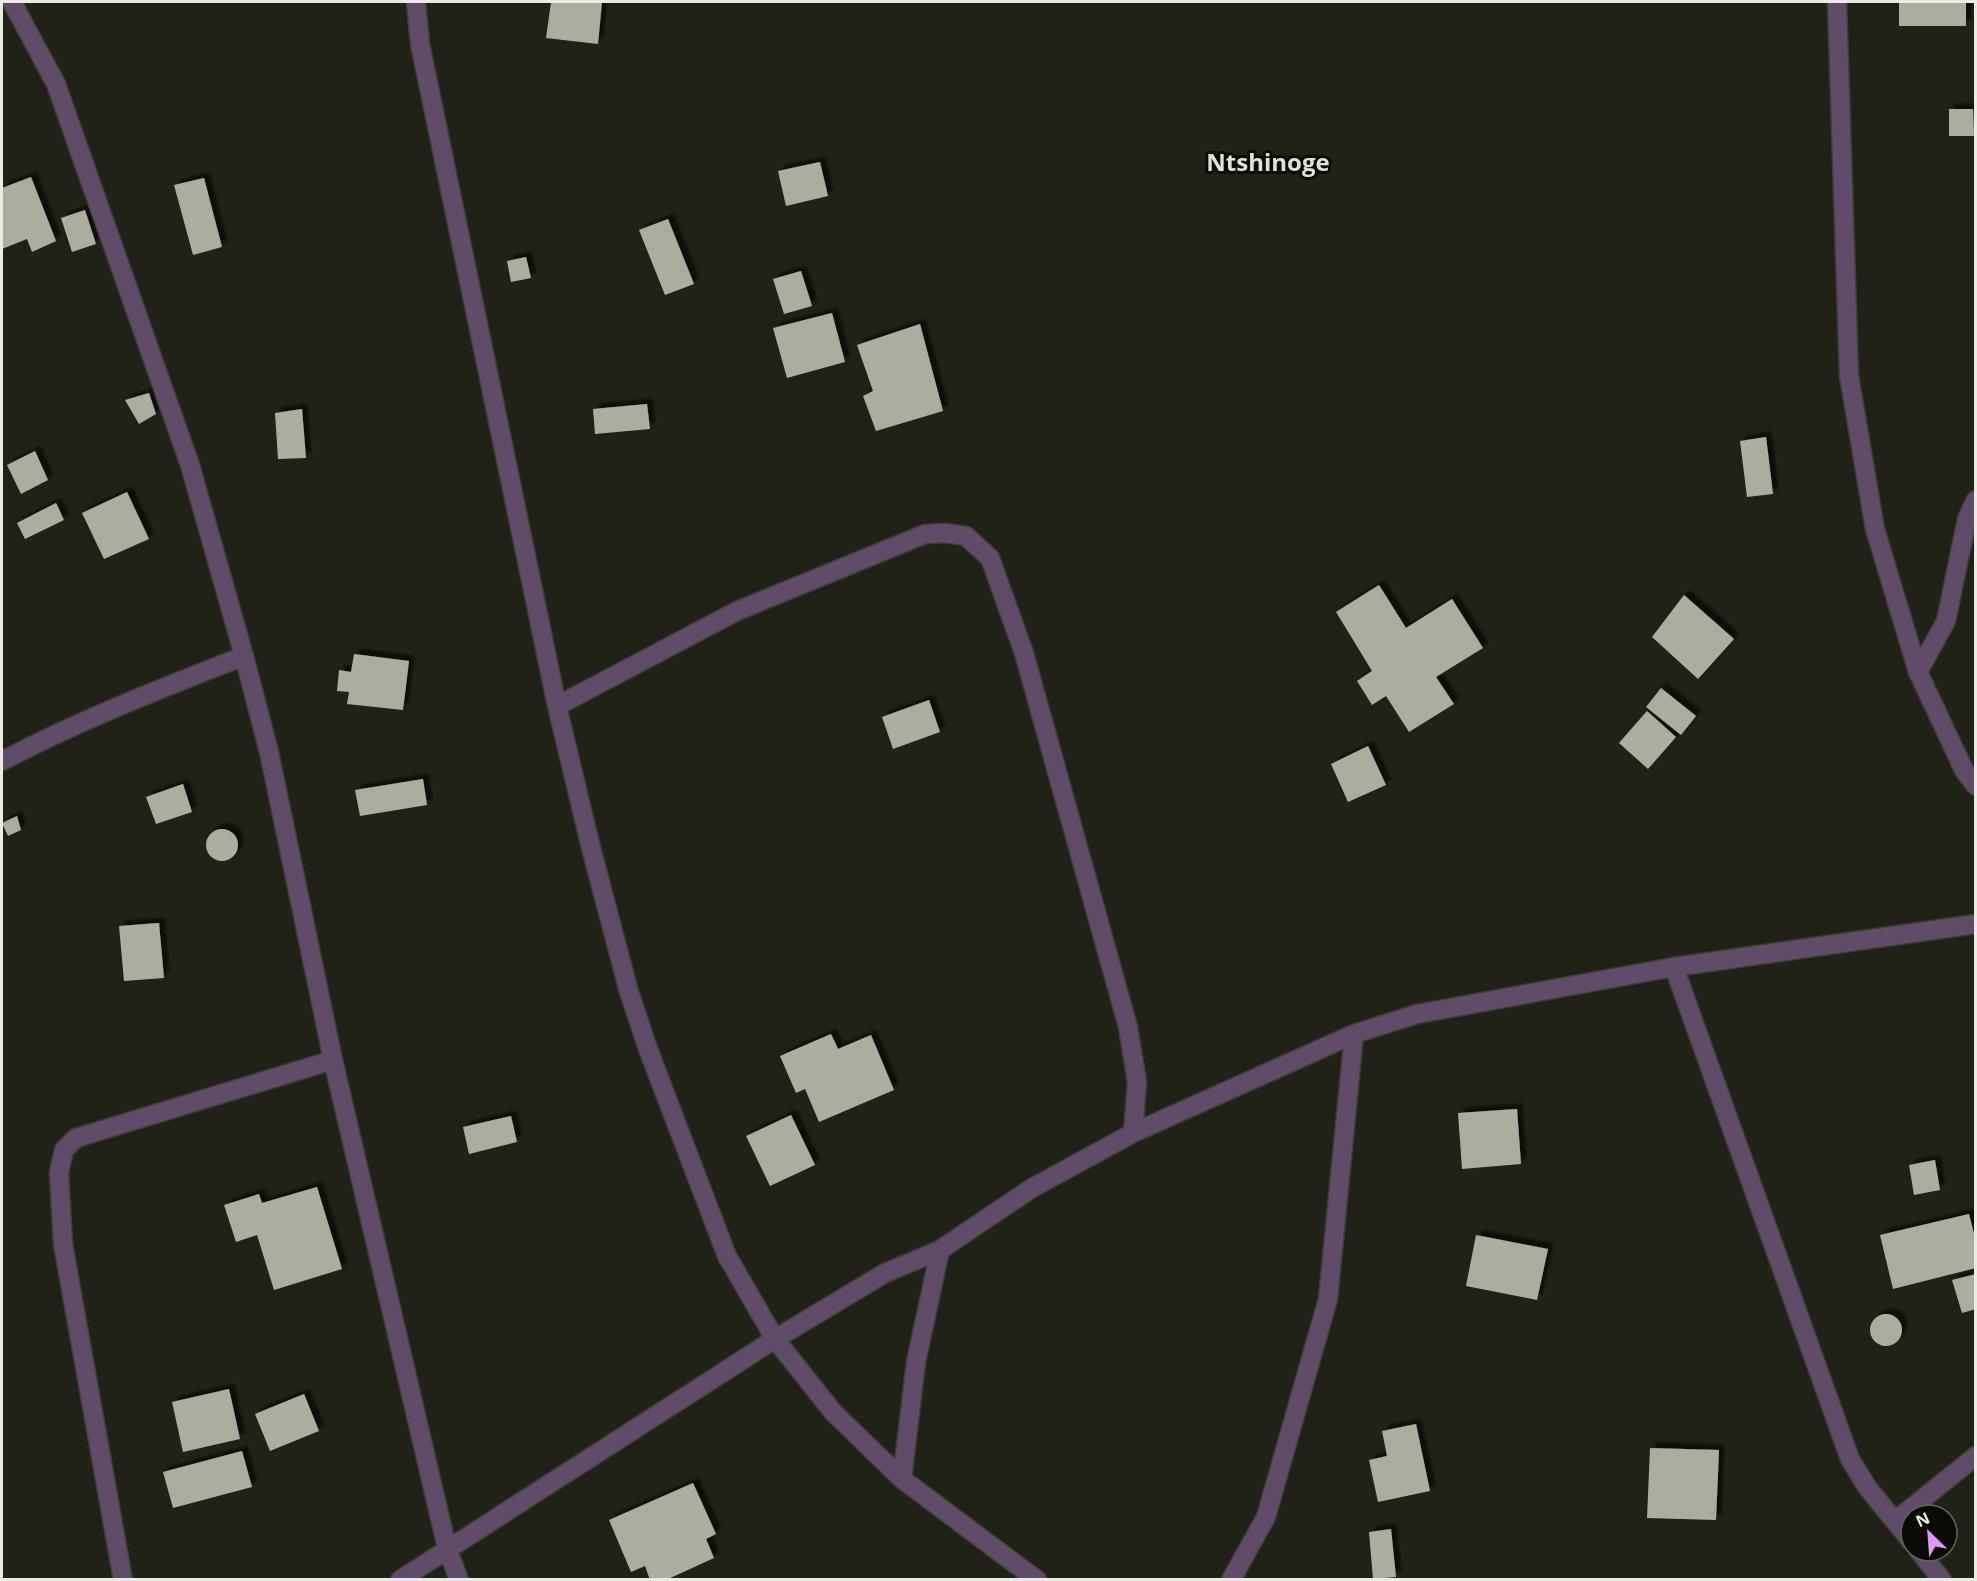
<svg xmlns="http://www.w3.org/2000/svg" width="1977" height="1581" font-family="'Open Sans',sans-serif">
  <defs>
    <filter id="shadow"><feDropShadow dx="5.5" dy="-5.5" stdDeviation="1.5" flood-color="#0009"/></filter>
  </defs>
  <rect width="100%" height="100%" fill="#212217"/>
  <!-- building -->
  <path fill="#acad9e" filter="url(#shadow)" d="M551 2H602L598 44 546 38Z
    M1899 2H1966V26H1899Z
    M1949 109H1973L1974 136H1949Z
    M820 162 828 196 786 206 778 171Z
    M31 177 56 241 32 252 27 239 2 249V188Z
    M204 178 222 247 193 255 174 185Z
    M85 210 96 244 72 252 61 218Z
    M668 219 694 284 665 295 639 230Z
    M526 257 531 278 511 282 507 261Z
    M801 271 812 306 784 314 773 279Z
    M832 313 845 362 787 378 773 328Z
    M920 324 943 411 876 431 863 396 873 391 857 345Z
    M149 393 156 414 139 424 125 400Z
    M647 404 650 429 595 434 593 409Z
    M302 409 306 458 278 459 275 413Z
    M1766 437 1773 494 1747 497 1740 441Z
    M35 451 48 480 21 494 7 465Z
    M127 492 149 539 104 559 82 513Z
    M56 503 64 520 25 539 17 523Z
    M1379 585 1406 628 1452 599 1483 648 1436 677 1454 704 1409 732 1386 696 1372 705 1357 681 1372 671 1336 612Z
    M1684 595 1734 639 1698 679 1652 637Z
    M354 654 409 661 403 710 347 704 349 692 337 691 339 670 351 672Z
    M1661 688 1696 716 1681 735 1646 707Z
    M929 700 940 732 893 749 882 717Z
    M1647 711 1676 737 1648 769 1619 743Z
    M1368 746 1386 785 1348 802 1331 764Z
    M423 779 427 805 360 816 355 790Z
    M183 784 192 812 156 824 146 797Z
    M17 816 21 830 8 836 2 823Z
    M206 845a16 16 0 1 1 32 0a16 16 0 1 1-32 0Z
    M159 923 164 978 124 981 119 926Z
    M831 1034 838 1049 871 1035 894 1090 819 1122 805 1089 796 1093 780 1056Z
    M1517 1109 1521 1164 1462 1169 1458 1113Z
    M791 1115 815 1165 770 1186 746 1136Z
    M511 1116 517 1142 469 1154 463 1127Z
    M1935 1160 1940 1190 1914 1195 1909 1165Z
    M317 1187 342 1269 274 1290 257 1235 236 1242 224 1205 259 1194 262 1203Z
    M1969 1214 1976 1242V1268L1893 1289 1880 1235Z
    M1476 1235 1548 1249 1537 1300 1466 1286Z
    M1976 1274V1309L1962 1313 1952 1280Z
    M1870 1330a16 16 0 1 1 32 0a16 16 0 1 1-32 0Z
    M229 1389 240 1439 183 1452 172 1402Z
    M304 1394 319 1431 270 1451 255 1414Z
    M1416 1424 1430 1491 1378 1502 1369 1460 1387 1456 1382 1431Z
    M1650 1448 1719 1450 1716 1520 1647 1518Z
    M242 1451 252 1487 173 1508 163 1472Z
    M693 1483 716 1534 706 1539 714 1558 666 1580H650L645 1566 631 1572 609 1520Z
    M1391 1529 1396 1577 1373 1579 1369 1532Z"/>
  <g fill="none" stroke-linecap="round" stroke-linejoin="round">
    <!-- minor casing -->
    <g stroke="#3d3e34" stroke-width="21">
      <path id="minor" d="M12 2 56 84 190 465 244 656 269 752 333 1060 447 1548 459 1580
        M416 2 420 44 557 706 590 844 629 992 648 1049 727 1256 775 1339 833 1412 902 1479 1037 1580
        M1918 672 1946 621 1967 519 1976 500
        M557 706 737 611 925 534 945 533 966 536 990 558 1024 653 1128 1027 1137 1082 1133 1133
        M2 761C80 720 162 688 244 656
        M1674 967 1850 1459 1867 1487 1911 1541
        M902 1479 916 1362 940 1250
        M1895 1521 1976 1456
        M1919 1551 1942 1580
        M123 1580 63 1244 59 1173 64 1150 76 1138 333 1060
        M400 1580 775 1339 885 1273 940 1250 1032 1188 1133 1133 1354 1034 1417 1014 1674 967 1976 924
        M1231 1580 1266 1517 1328 1299 1354 1034"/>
    </g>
    <!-- tertiary casing -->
    <g stroke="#3d3e34" stroke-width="21">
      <path id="tertiary" d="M1837 2 1849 376 1875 529 1918 672 1964 770 1976 786"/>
    </g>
    <!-- minor -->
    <use href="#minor" stroke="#604b69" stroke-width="18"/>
    <!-- tertiary -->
    <use href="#tertiary" stroke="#604b69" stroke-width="18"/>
  </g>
  <g text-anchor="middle" stroke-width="6" stroke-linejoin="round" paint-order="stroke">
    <!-- district labels -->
    <g font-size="24" font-weight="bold" fill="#e1e2d3" stroke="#0b0b06">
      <text x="1268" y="171">Ntshinoge</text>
    </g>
  </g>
  <!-- border -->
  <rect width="1977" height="1581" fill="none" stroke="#ebece4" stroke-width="6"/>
  <!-- north arrow -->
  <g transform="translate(1929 1533) rotate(335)"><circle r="28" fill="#0b0b06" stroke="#65655f" stroke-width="1.5"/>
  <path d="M0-4.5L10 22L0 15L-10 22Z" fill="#dc99f5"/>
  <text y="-9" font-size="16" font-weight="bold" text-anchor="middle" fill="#ebece4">N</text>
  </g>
</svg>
